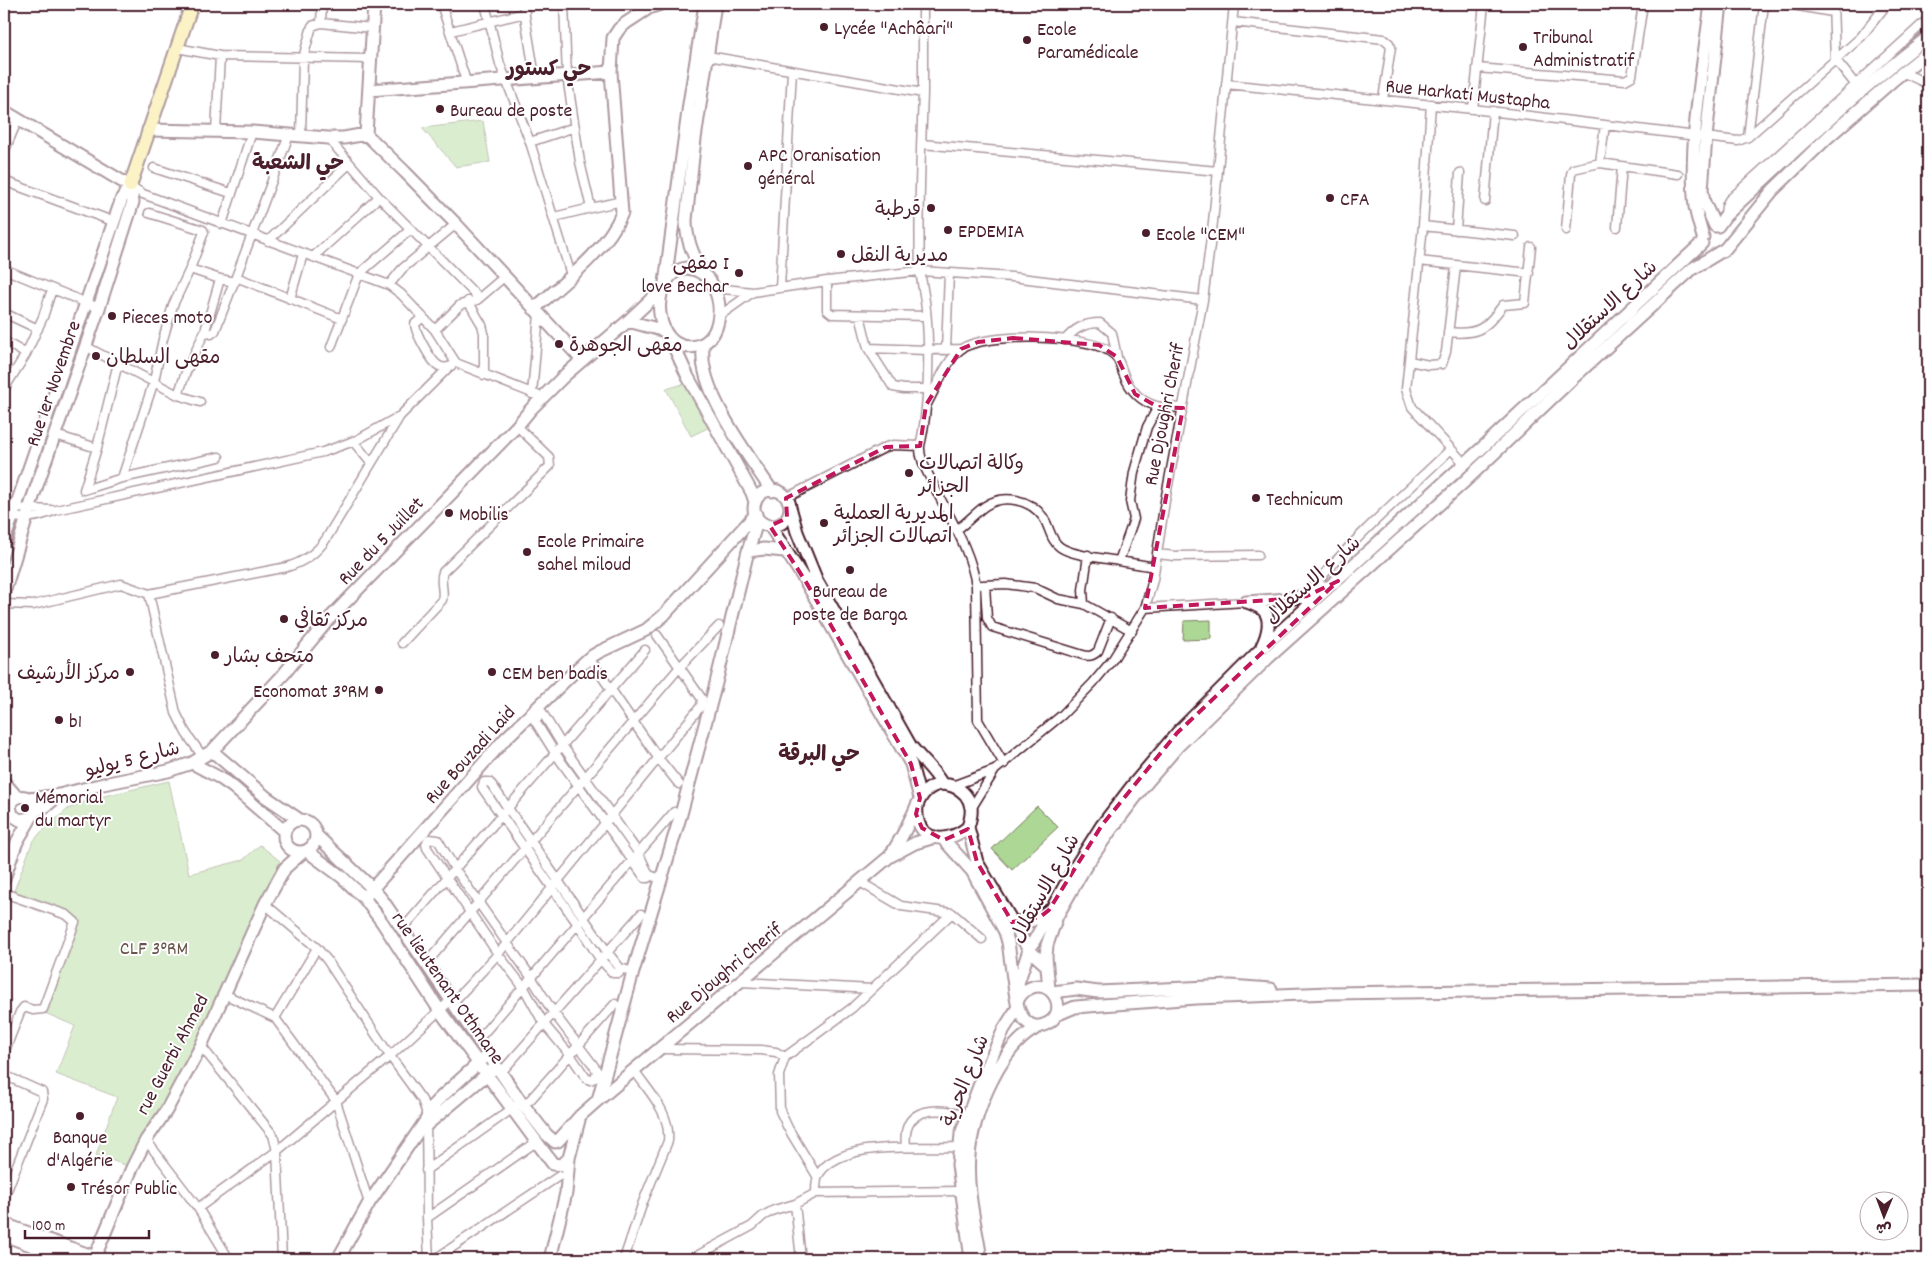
<svg xmlns="http://www.w3.org/2000/svg" width="1932" height="1263" font-family="Dekko,'Playpen Sans Arabic',sans-serif">
  <rect width="100%" height="100%" fill="#fff"/>
  <filter id="ink" filterUnits="userSpaceOnUse"><feTurbulence type="fractalNoise" baseFrequency=".02" numOctaves="2"/><feDisplacementMap in="SourceGraphic" scale="10" xChannelSelector="R" yChannelSelector="G"/><feConvolveMatrix kernelMatrix="1 2 1 2 8 2 1 2 1" color-interpolation-filters="sRGB"/></filter>
  <g filter="url(#ink)">
    <!-- green -->
    <path fill="#add795" stroke="#7c7b60" d="M483 121 490 162 456 167 422 128Z
      M690 382 714 425 691 436 666 389Z
      M1211 620V639L1183 640 1184 621Z
      M169 781 189 874 243 860 260 845 280 861V868L248 926 211 1019 182 1076 140 1140 128 1166 96 1155 117 1097 56 1074 75 1026 45 1013 78 925 75 916 14 891 32 843 41 832 68 809 91 799Z
      M1037 806 1058 827 1012 870 992 849Z"/>
    <g fill="none" stroke-linecap="round" stroke-linejoin="round">
      <!-- street casing -->
      <g stroke="#4a1f2b" stroke-width="11">
        <path id="street" d="M441 4 467 84
          M485 4 500 64 530 142 571 275
          M523 4 535 77
          M564 4 567 76 580 162 591 208 622 201
          M627 4 649 8
          M1787 4 1832 12
          M1833 4 1835 59 1855 84
          M1233 22 1384 39 1389 43 1391 47 1383 99
          M321 23 322 4
          M451 31 525 13
          M177 48 220 56 369 59
          M708 56 923 93C921 151 918 210 920 268 921 282 925 296 926 310 930 349 929 408 920 446
          M1477 68 1625 80 1632 76 1643 4
          M1902 72 1928 84
          M1226 84 1473 109 1738 141 1748 137 1861 37 1887 4
          M923 93V4
          M1431 104 1423 226 1406 389 1412 407 1465 464
          M1473 109 1484 4
          M216 131 220 56
          M301 136 303 58 312 26 321 23 372 28
          M1748 137 1764 4
          M328 138 379 197 479 298
          M530 142 575 127
          M922 144 1218 171
          M4 152 18 119
          M1600 163 1605 125
          M154 168 231 193
          M4 181 115 222
          M130 186 143 194 389 285 401 294 435 330 456 363 542 397
          M1485 201 1493 111
          M149 213 203 230 204 232 190 269
          M1725 216 1726 206 1729 200 1928 19
          M554 217 591 208
          M222 224 252 132
          M1423 226 1515 236
          M1617 227 1622 166
          M1456 230 1460 173
          M1566 230 1571 174 1573 169 1600 163 1678 174
          M268 241 349 164
          M313 257 379 197
          M1419 261 1529 273
          M4 269 99 308
          M236 277 289 135
          M827 281V310L832 314 926 316
          M389 285 402 269 456 224
          M714 288 753 292 827 281 920 271 1012 277 1203 300
          M780 288 792 71
          M290 299 303 254
          M468 301 482 325 484 333V375
          M4 313 38 329
          M860 315 868 348 927 350 961 349
          M719 316 753 292
          M423 317 415 324C415 332 431 362 439 366 443 368 447 368 451 366
          M435 330 460 305 477 300 504 277
          M205 331 211 334 215 331 236 277 342 319
          M1448 332C1477 335 1485 330 1503 305L1525 303 1531 247
          M1065 340C1075 328 1085 323 1100 323L1112 333 1117 357
          M4 341 26 354 4 389
          M85 346 178 395 200 402
          M331 347 359 274 411 229
          M868 348 893 387 904 389H927
          M946 350 949 273
          M26 354 43 317 52 289
          M1409 361 1429 365 1442 364 1446 352 1456 266
          M118 363 97 448 84 490 122 478 219 457
          M532 394 539 314
          M178 395 186 372 205 331 220 279 235 282
          M927 404C936 388 947 359 961 349 986 332 1085 335 1109 351 1118 356 1120 364 1123 373 1129 388 1140 402 1157 406 1164 408 1175 407 1183 408
          M62 437 97 448
          M353 441 371 463
          M122 478 154 381 163 339 173 305 190 269 220 279
          M786 498 886 447 893 445 920 446C919 460 928 473 934 486 949 517 971 550 976 586L978 720 1004 764
          M4 505 14 508 51 510
          M4 515C23 521 38 517 56 510L323 452 357 440 398 417
          M956 530C967 523 975 513 985 506 1004 493 1031 500 1043 517 1050 527 1050 540 1060 547 1073 556 1103 558 1119 561
          M1157 554 1175 556 1258 555
          M1155 567 1119 561 1134 519 1130 501 1134 472 1147 427 1158 407
          M982 585 1006 584 1035 588 1058 599 1084 604 1132 631
          M985 585 987 618 992 627 1083 655C1089 657 1093 656 1098 651L1111 618
          M1309 592C1351 540 1403 495 1451 449
          M149 594 176 713 186 733 203 757
          M4 604 33 605 121 584 149 594 287 567C304 562 316 554 326 539L400 416 449 367
          M1084 604 1083 590 1088 555
          M1145 608 1246 602
          M402 643 442 600C445 591 439 581 443 572L550 466 549 457 517 426
          M594 665 659 759 679 784
          M952 786 995 770 1062 715 1093 683 1113 659 1145 608 1153 580 1165 501 1203 300 1213 222 1234 4
          M971 809 995 770
          M429 839 438 840 455 869 531 977 553 1012 594 1066 597 1071 595 1078 590 1080 586 1078 571 1056 544 1024 524 988 498 954 427 848 426 844Z
          M649 875 639 854 562 745 542 712 535 721 555 753 645 878H648L649 875 661 879
          M860 882 901 906 952 913 982 939
          M4 893 67 915 75 922 43 1009 33 1010 24 1007 20 1012 4 1053
          M265 904 317 948 327 960 390 1056 422 1100 426 1111 427 1218 429 1259
          M407 924 645 650
          M430 959 679 668 719 626
          M620 968 619 973H613L600 959 577 923 483 789 482 787 484 782H489L492 785 608 953 620 968 633 972
          M740 982 872 989
          M224 994 275 1018 336 1101 369 1203
          M457 998 498 954 701 706 702 699 657 635
          M275 1018 317 948
          M483 1034 674 812
          M201 1046 273 1135 277 1151 282 1259
          M661 1049 761 1050 776 1052 785 1057
          M504 1069 641 914
          M4 1075 42 1092 43 1099 4 1198
          M530 1100 615 1004
          M146 1140 198 1208 229 1259
          M906 1146C901 1104 940 1108 968 1115
          M426 1170 516 1106
          M817 1176 788 1128 780 1111 779 1075 785 1057 852 1008 952 913
          M816 1193C816 1187 816 1179 819 1174 841 1139 921 1149 958 1147
          M795 1204 801 1259
          M198 1208 277 1151 390 1056 451 1000
          M427 1218 536 1142
          M435 1259 559 1176
          M506 1259 509 1258
          M624 1259 643 1202 668 1141C671 1113 649 1092 634 1070
          M691 1259 752 1226 763 1216 774 1210 795 1204 816 1193 961 1191"/>
      </g>
      <!-- secondary casing -->
      <g stroke="#4a1f2b" stroke-width="15">
        <path id="secondary" d="M369 90 611 72
          M4 111 130 186
          M148 130 252 132 328 138H344L366 134 405 172 456 224 582 360
          M366 134 374 4
          M1715 226 1704 202 1702 190 1706 137 1721 4
          M1718 226 1725 216C1791 154 1856 92 1928 37
          M1703 237C1700 227 1697 217 1695 207 1688 145 1703 66 1711 4
          M686 268C714 270 725 304 716 328 708 351 677 354 665 331 654 309 659 273 686 268Z
          M701 271C693 254 686 239 686 220L695 139 715 4
          M665 283 689 104 705 4
          M534 309C564 282 607 250 622 213L611 72 613 38 619 29 626 23 649 8 661 4
          M628 321 665 331
          M670 338 688 377 752 493 755 502
          M703 344C703 352 702 359 704 367 711 406 750 458 772 491
          M754 508a18 18 0 1 1 36 0a18 18 0 1 1-36 0Z
          M790 507 797 532 817 581 910 745C920 758 934 770 942 784
          M770 526 806 582 901 747 911 764 920 798
          M4 541 122 198 130 186
          M748 551 764 549 784 551
          M4 593 33 497 99 308 133 202 130 186
          M1246 602 1287 599 1307 596 1325 587
          M1247 602C1252 604 1258 606 1262 609 1273 618 1267 636 1262 646
          M212 751 266 797 300 820
          M192 763 220 778 233 787 284 831
          M4 782 17 797
          M30 799 59 795 103 784 168 771 192 763 212 751 283 675 328 620 517 426 531 409 565 375 628 321 662 289
          M33 812 46 806 59 795
          M284 836a16 16 0 1 1 32 0a16 16 0 1 1-32 0Z
          M968 827 977 862 1029 950 1047 966
          M316 835 373 889 383 901 521 1102 546 1134 555 1142
          M944 840 972 871 1005 932 1008 942C1011 962 1013 983 1017 1003 1020 1017 1030 1032 1046 1024 1071 1013 1052 975 1028 989 1023 992 1020 995 1018 1000
          M307 851 342 877 364 898 382 922 440 1011 553 1164 562 1165 569 1158 579 1120
          M890 856C898 844 905 831 911 818 916 810 918 798 926 791 942 777 968 787 971 808 972 815 970 821 968 827 944 847 914 840 917 806
          M4 879C8 867 12 854 17 842 21 834 32 818 34 811 37 795 15 791 10 806L12 815 20 820 30 818
          M364 898 505 739 576 670 589 658 599 652 646 630 663 616 756 514
          M1012 922C1031 922 1032 922 1048 911
          M1049 989 1046 957 1047 945 1057 916 1085 867 1110 831 1144 786 1178 746 1268 658 1463 483 1574 377 1692 269 1725 249 1773 190 1828 137 1892 81 1928 52
          M1053 992 1076 989 1098 992 1230 986 1271 989
          M1020 996 1018 983 1029 950 1074 869 1102 825 1132 786 1177 733 1261 649 1483 447 1702 243
          M1056 1015 1075 1007 1196 998 1330 993 1928 985
          M598 1100 633 972 681 814 716 683 748 551 758 519
          M424 1127 492 1070
          M558 1141 581 1115 598 1100 889 857 915 843 935 837
          M4 1224 95 1257
          M4 1235 68 1259
          M94 1259 132 1168 146 1140 166 1111 201 1046 265 904 285 868 302 853
          M338 1259 369 1203 426 1120 431 1108 438 1100 484 1058
          M550 1259 566 1193 569 1158
          M971 1259 958 1165 961 1134 981 1081 1004 1029 1018 1007
          M981 1259C976 1226 966 1190 969 1156 972 1116 1001 1042 1041 1026"/>
      </g>
      <!-- primary casing -->
      <g stroke="#4a1f2b" stroke-width="16">
        <path id="primary" d="M130 186 192 4"/>
      </g>
      <!-- street -->
      <use href="#street" stroke="#fff" stroke-width="8"/>
      <!-- secondary -->
      <use href="#secondary" stroke="#fff" stroke-width="11"/>
      <!-- primary -->
      <use href="#primary" stroke="#f6e381" stroke-width="12"/>
    </g>
  </g>
  <!-- marked area -->
  <path d="M0 0H1932V1263H0ZM1013 338 1099 345 1117 357 1135 394 1158 407 1183 408 1145 608 1287 599 1307 596 1338 581 1177 733 1102 825 1049 910 1040 917 1012 922 977 862 968 829 944 840 922 828 916 814 920 798 911 764 806 582 770 526 787 518 786 498 886 447 920 446 926 405 961 349 978 342Z" fill="#fff" fill-opacity=".55" fill-rule="evenodd"/>
  <path fill="none" stroke="#c2185b" stroke-width="4" stroke-dasharray="10 6" stroke-linejoin="round" d="M1013 338 1099 345 1117 357 1135 394 1158 407 1183 408 1145 608 1287 599 1307 596 1338 581 1177 733 1102 825 1049 910 1040 917 1012 922 977 862 968 829 944 840 922 828 916 814 920 798 911 764 806 582 770 526 787 518 786 498 886 447 920 446 926 405 961 349 978 342Z"/>
  <!-- markers -->
  <g fill="#4a1f2b" stroke="#fff" stroke-width="2">
    <circle cx="824" cy="27" r="5"/>
    <circle cx="1027" cy="40" r="5"/>
    <circle cx="1523" cy="47" r="5"/>
    <circle cx="440" cy="109" r="5"/>
    <circle cx="748" cy="166" r="5"/>
    <circle cx="1330" cy="198" r="5"/>
    <circle cx="931" cy="208" r="5"/>
    <circle cx="948" cy="230" r="5"/>
    <circle cx="1146" cy="233" r="5"/>
    <circle cx="841" cy="254" r="5"/>
    <circle cx="739" cy="273" r="5"/>
    <circle cx="112" cy="316" r="5"/>
    <circle cx="559" cy="344" r="5"/>
    <circle cx="96" cy="356" r="5"/>
    <circle cx="909" cy="473" r="5"/>
    <circle cx="1256" cy="498" r="5"/>
    <circle cx="449" cy="513" r="5"/>
    <circle cx="824" cy="523" r="5"/>
    <circle cx="527" cy="552" r="5"/>
    <circle cx="850" cy="570" r="5"/>
    <circle cx="284" cy="619" r="5"/>
    <circle cx="215" cy="655" r="5"/>
    <circle cx="130" cy="672" r="5"/>
    <circle cx="492" cy="672" r="5"/>
    <circle cx="379" cy="690" r="5"/>
    <circle cx="59" cy="720" r="5"/>
    <circle cx="25" cy="808" r="5"/>
    <circle cx="80" cy="1116" r="5"/>
    <circle cx="71" cy="1187" r="5"/>
  </g>
  <g text-anchor="middle" stroke-width="4" stroke-linejoin="round" paint-order="stroke">
    <!-- poi labels -->
    <g font-size="20" fill="#4a1f2b" stroke="#fff" text-anchor="start">
      <text x="834" y="34">Lycée "Achâari"</text>
      <text x="1037" y="35">Ecole<tspan x="1037" dy="23">Paramédicale</tspan></text>
      <text x="1533" y="43">Tribunal<tspan x="1533" dy="23">Administratif</tspan></text>
      <text x="450" y="116">Bureau de poste</text>
      <text x="758" y="161">APC Oranisation<tspan x="758" dy="23">général</tspan></text>
      <text x="1340" y="205">CFA</text>
      <text x="921" y="215" text-anchor="end">قرطبة</text>
      <text x="958" y="237">EPDEMIA</text>
      <text x="1156" y="240">Ecole "CEM"</text>
      <text x="851" y="261">مديرية النقل</text>
      <text x="729" y="269" text-anchor="end">مقهى I<tspan x="729" dy="23">love Bechar</tspan></text>
      <text x="122" y="323">Pieces moto</text>
      <text x="569" y="351">مقهى الجوهرة</text>
      <text x="106" y="363">مقهى السلطان</text>
      <text x="919" y="469">وكالة اتصالات<tspan x="919" dy="23">الجزائر</tspan></text>
      <text x="1266" y="505">Technicum</text>
      <text x="834" y="519">المديرية العملية<tspan x="834" dy="23">اتصالات الجزائر</tspan></text>
      <text x="459" y="520">Mobilis</text>
      <text x="537" y="547">Ecole Primaire<tspan x="537" dy="23">sahel miloud</tspan></text>
      <text x="850" y="597" text-anchor="middle">Bureau de<tspan x="850" dy="23">poste de Barga</tspan></text>
      <text x="294" y="626">مركز ثقافي</text>
      <text x="225" y="662">متحف بشار</text>
      <text x="120" y="679" text-anchor="end">مركز الأرشيف</text>
      <text x="502" y="679">CEM ben badis</text>
      <text x="369" y="697" text-anchor="end">Economat 3°RM</text>
      <text x="69" y="727">b1</text>
      <text x="35" y="803">Mémorial<tspan x="35" dy="23">du martyr</tspan></text>
      <text x="80" y="1143" text-anchor="middle">Banque<tspan x="80" dy="23">d'Algérie</tspan></text>
      <text x="81" y="1194">Trésor Public</text>
    </g>
    <!-- street labels -->
    <g font-size="20" fill="#4a1f2b" stroke="#fff">
      <text transform="translate(1468 93) rotate(6)" y="7">Rue Harkati Mustapha</text>
      <text transform="translate(1609 304) rotate(-43)" y="7">شارع الاستقلال</text>
      <text transform="translate(52 383) rotate(-71)" y="7">Rue 1er Novembre</text>
      <text transform="translate(1163 414) rotate(-79)" y="7">Rue Djoughri Cherif</text>
      <text transform="translate(380 540) rotate(-46)" y="7">Rue du 5 Juillet</text>
      <text transform="translate(1312 579) rotate(-42)" y="7">شارع الاستقلال</text>
      <text transform="translate(469 754) rotate(-48)" y="7">Rue Bouzadi Laid</text>
      <text transform="translate(132 758) rotate(-14)" y="7">شارع 5 يوليو</text>
      <text transform="translate(1044 888) rotate(-61)" y="7">شارع الاستقلال</text>
      <text transform="translate(723 972) rotate(-40)" y="7">Rue Djoughri Cherif</text>
      <text transform="translate(449 987) rotate(55)" y="7">rue lieutenant Othmane</text>
      <text transform="translate(171 1054) rotate(-62)" y="7">rue Guerbi Ahmed</text>
      <text transform="translate(964 1080) rotate(-68)" y="7">شارع الحرية</text>
    </g>
    <!-- park labels -->
    <g font-size="20" fill="#68564b" stroke="#fff">
      <text x="154" y="954">CLF 3°RM</text>
    </g>
    <!-- neighbourhood labels -->
    <g font-size="21" font-weight="bold" fill="#4a1f2b" stroke="#fff">
      <text x="549" y="75">حي كستور</text>
      <text x="298" y="169">حي الشعبة</text>
      <text x="819" y="760">حي البرقة</text>
    </g>
  </g>
  <!-- margin -->
  <rect width="1932" height="1263" fill="none" stroke="#fff" stroke-width="20"/>
  <rect x="10" y="10" width="1912" height="1243" fill="none" stroke="#4a1f2b" stroke-width="2" filter="url(#ink)"/>
  <!-- north arrow -->
  <g transform="translate(1884 1216) rotate(181)"><circle r="24" fill="#ffffff" stroke="#b7a5aa"/>
  <path d="M0-4L9 19L0 12L-9 19Z" fill="#4a1f2b"/>
  <text y="-8" font-size="14" font-weight="bold" text-anchor="middle" fill="#4a1f2b">ش</text>
  </g>
  <!-- scale -->
  <path d="M25 1230v8h124v-8" fill="none" stroke="#4a1f2b" stroke-width="2.5"/>
  <text x="32" y="1230" font-size="15" fill="#4a1f2b" stroke="#ffffff" stroke-width="4" paint-order="stroke">100 m</text>
</svg>
